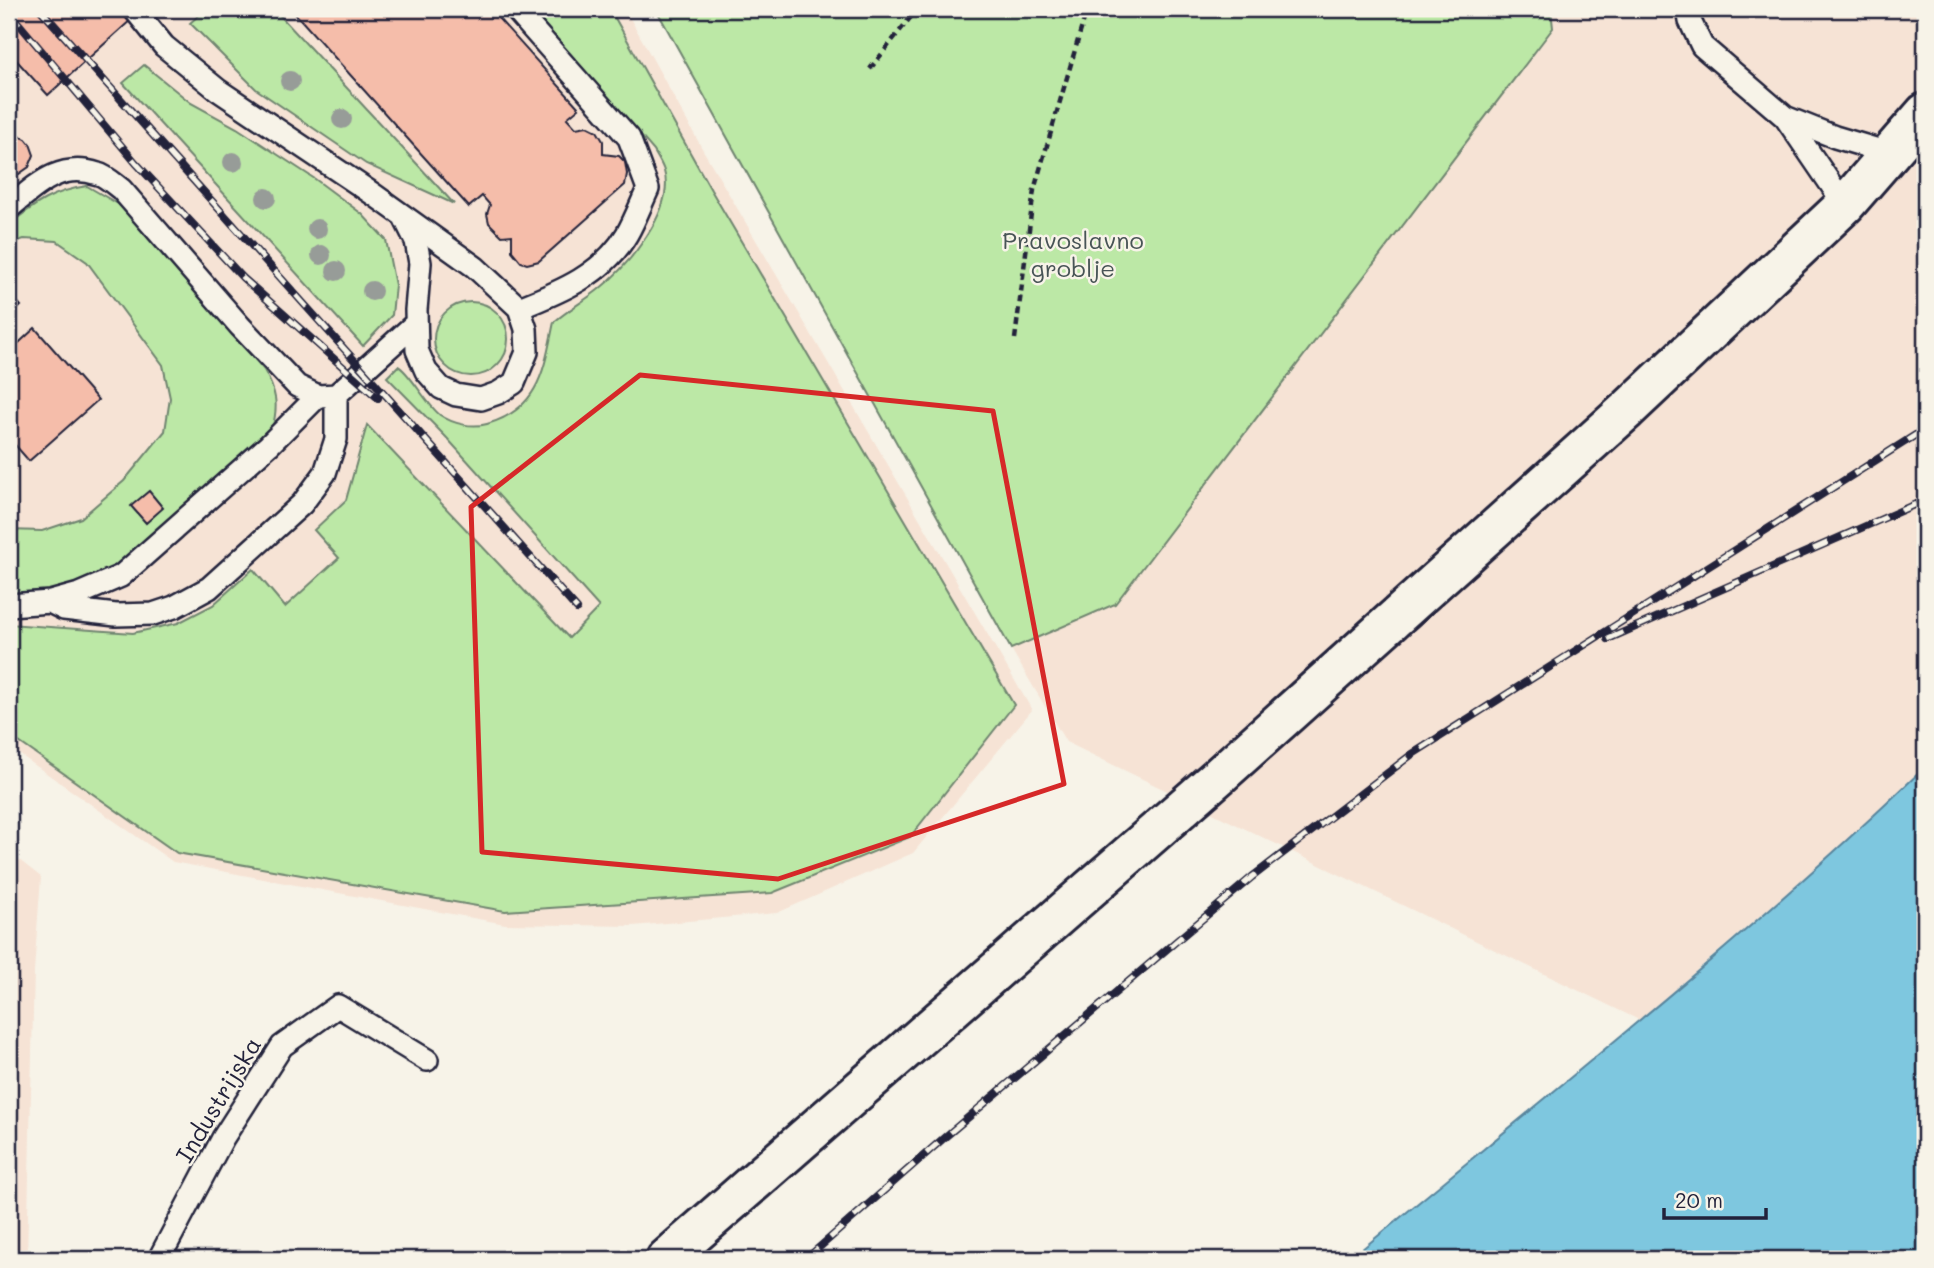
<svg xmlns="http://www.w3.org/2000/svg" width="1934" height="1268" font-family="Mali,sans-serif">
  <rect width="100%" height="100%" fill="#f7f3e8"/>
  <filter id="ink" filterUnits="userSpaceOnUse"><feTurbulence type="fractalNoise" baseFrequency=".0143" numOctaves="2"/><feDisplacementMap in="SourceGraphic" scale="14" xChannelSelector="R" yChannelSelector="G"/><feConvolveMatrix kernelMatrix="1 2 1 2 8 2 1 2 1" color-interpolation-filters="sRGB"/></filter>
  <g filter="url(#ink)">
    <!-- built -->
    <path fill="#f6e3d5" d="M9 9H625L703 150 1032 710 913 853 777 913 633 926 505 924 173 862 9 747Z
      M1552 9H1925V767L1851 838 1639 1020 1066 742 1011 649 1115 604 1553 29Z
      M9 852 41 877 34 971 27 1259H9Z"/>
    <!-- green -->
    <path fill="#bce8a6" stroke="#6f8570" stroke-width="2" d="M206 9H274L454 204 366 164 256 89 190 23Z
      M531 9H610L711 190 1014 705 910 837 772 893 505 911 177 853 9 735V624L133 633 178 623 213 605 253 569 285 607 339 558 314 530 346 500 367 425 569 638 599 607 446 437 387 377 398 366C409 371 426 404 440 415 453 424 472 428 487 424 540 409 544 369 554 322 568 310 584 301 598 290 627 267 676 210 664 171 662 164 657 157 654 151Z
      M656 9H1551L1553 28 1115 604 1011 649Z
      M144 65 191 103 237 128 315 179 362 214 386 240 395 285 392 315 363 346 123 83Z
      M87 186 118 204 148 233 264 370C276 391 279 405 272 429L117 569 84 584 46 594 9 595V530L42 531 81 518 124 481 165 431 170 398 163 365 87 262 57 241 24 239 9 244V225C34 204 53 191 87 186Z
      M434 339a37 37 0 1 1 74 0a37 37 0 1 1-74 0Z"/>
    <!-- water -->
    <path fill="#7ec7df" stroke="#59859d" stroke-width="2" d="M1925 767V1259H1350C1544 1098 1743 942 1925 767Z"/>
    <!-- building -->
    <path fill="#f5bdaa" stroke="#22223b" stroke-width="2" d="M9 9H143L48 95 9 52Z
      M291 9H490L579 108 567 118 576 128 587 126 597 131 603 141V154L619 156 625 162 627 174 625 185 539 261 527 264 521 262 512 251V235L502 236 489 223 487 214 490 205 482 196 469 207Z
      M15 134 26 139 30 144 34 155 29 167 19 174H13L9 173V135Z
      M9 292 21 306 9 317Z
      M35 328 98 400 29 461 9 438V352Z
      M149 491 163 508 146 523 131 506Z"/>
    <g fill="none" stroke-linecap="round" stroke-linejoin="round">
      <!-- service casing -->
      <g stroke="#22223b" stroke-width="26">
        <path id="service" d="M134 9 164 46 218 90 373 194 475 267 519 308 526 329 527 352 514 383 498 393 481 399 456 395 441 388 426 371 417 350 416 310 420 263 416 241 405 219
          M515 9 629 138 648 189C641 204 635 220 627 234 604 274 560 292 519 308
          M1688 9 1690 21 1702 46 1785 117 1835 137 1892 154
          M1785 117 1845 205
          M9 208C36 186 59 161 98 174 106 176 114 184 121 189L240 326 297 386 318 396 336 395 416 323
          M50 602 64 609 116 615 153 614 174 607 209 588 302 504 325 473 336 439V395
          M9 605 50 602 79 594 121 576 269 445 318 396
          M159 1259 223 1138 282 1046 338 1006 427 1060"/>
      </g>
      <!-- minor casing -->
      <g stroke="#22223b" stroke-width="44">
        <path id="minor" d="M666 1259 1219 776 1627 410 1845 205 1925 113"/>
      </g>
      <!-- path -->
      <path stroke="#22223b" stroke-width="4.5" stroke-dasharray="7 5" stroke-linecap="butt" d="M870 69 917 9
        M1015 339 1034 190 1087 9"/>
      <!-- service -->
      <use href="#service" stroke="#f7f3e8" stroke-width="21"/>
      <!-- minor -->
      <use href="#minor" stroke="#f7f3e8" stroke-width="38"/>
      <!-- rail casing -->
      <g stroke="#22223b" stroke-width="8">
        <path id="rail" d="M40 9 577 609
          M9 12 136 163 243 278 378 398
          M1608 639 1925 500
          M806 1259 945 1137 1252 877 1411 755 1925 429"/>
      </g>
      <!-- rail -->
      <use href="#rail" stroke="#f7f3e8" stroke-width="5" stroke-dasharray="16" stroke-linecap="butt"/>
    </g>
    <!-- trees -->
    <g fill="#979c98">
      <circle cx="290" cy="81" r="10"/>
      <circle cx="342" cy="119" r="10"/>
      <circle cx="233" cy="162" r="10"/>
      <circle cx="266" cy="198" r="10"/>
      <circle cx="317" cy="229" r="10"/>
      <circle cx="321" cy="255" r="10"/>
      <circle cx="336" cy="271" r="10"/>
      <circle cx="372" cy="291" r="10"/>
    </g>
  </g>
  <!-- marked area -->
  <path fill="none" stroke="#d62828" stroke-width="5" stroke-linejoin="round" d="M640 375 993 411 1064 784 778 879 482 852 471 507Z"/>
  <g text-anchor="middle" stroke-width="5" stroke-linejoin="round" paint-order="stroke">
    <!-- park labels -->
    <g font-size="24" fill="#485456" stroke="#f7f3e8">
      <text x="1073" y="249">Pravoslavno<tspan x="1073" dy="28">groblje</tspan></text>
    </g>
    <!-- street labels -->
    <g font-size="24" fill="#22223b" stroke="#f7f3e8">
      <text transform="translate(219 1100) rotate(-59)" y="8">Industrijska</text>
    </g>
  </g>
  <!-- margin -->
  <rect width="1934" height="1268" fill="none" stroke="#f7f3e8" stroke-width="35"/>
  <rect x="18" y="18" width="1899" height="1233" fill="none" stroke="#22223b" stroke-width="2.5" filter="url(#ink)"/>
  <!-- scale -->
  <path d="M1664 1208v10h102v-10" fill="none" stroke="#22223b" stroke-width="3.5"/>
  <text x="1675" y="1208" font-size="21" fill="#22223b" stroke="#f7f3e8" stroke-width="5" paint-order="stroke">20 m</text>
</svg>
